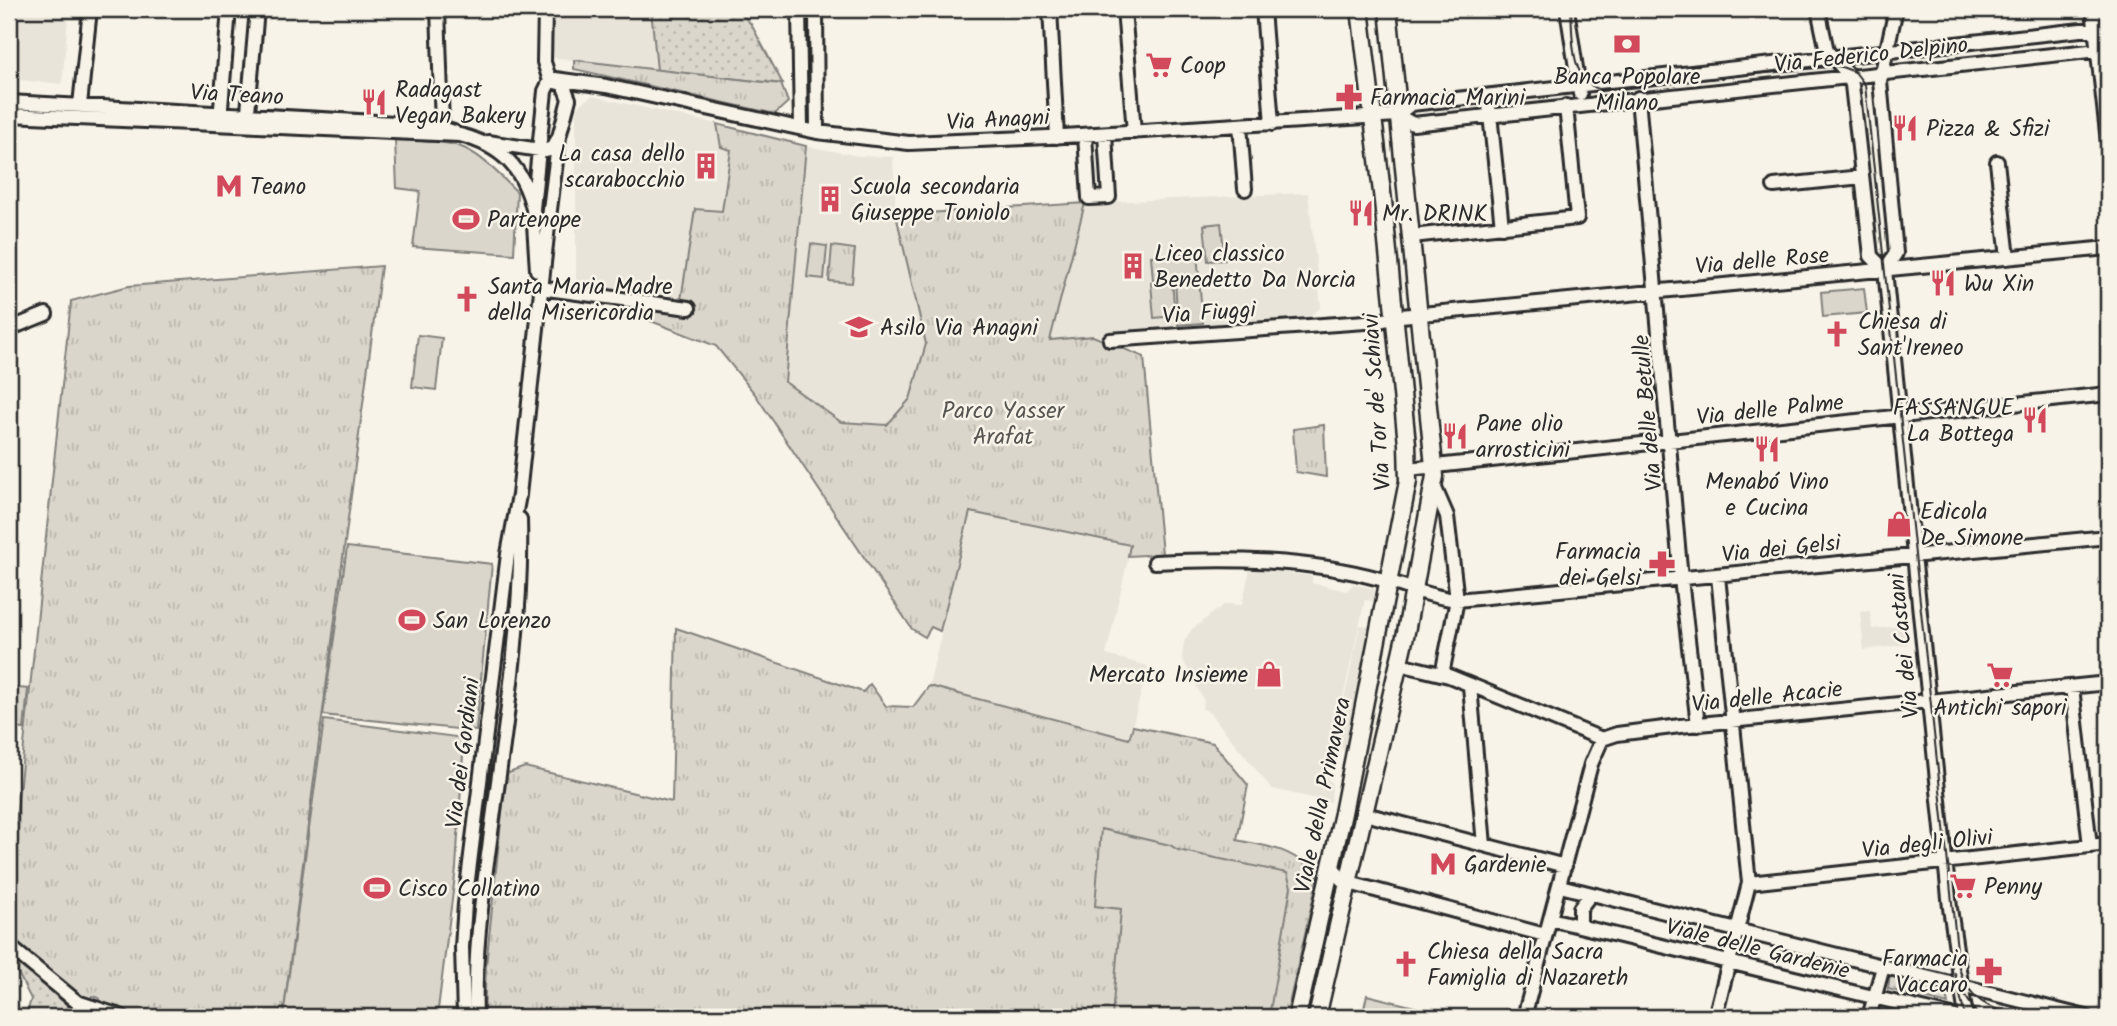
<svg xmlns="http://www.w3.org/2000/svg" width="2117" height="1026" font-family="Kalam,sans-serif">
  <defs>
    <pattern id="grass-dots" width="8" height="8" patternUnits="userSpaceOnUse" patternTransform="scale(1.75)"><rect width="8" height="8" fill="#dad6cc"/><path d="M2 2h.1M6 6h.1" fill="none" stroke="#bbb8af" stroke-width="1.8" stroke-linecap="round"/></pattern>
    <pattern id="park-tufts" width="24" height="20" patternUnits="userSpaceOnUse" patternTransform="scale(1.75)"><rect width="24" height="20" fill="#dad6cc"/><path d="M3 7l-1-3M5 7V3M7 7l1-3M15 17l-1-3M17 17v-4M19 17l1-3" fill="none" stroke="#bbb8af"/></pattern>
  </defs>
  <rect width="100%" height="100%" fill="#f7f3e8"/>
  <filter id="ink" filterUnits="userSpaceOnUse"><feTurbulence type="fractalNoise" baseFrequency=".0143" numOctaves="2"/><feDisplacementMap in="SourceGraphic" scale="14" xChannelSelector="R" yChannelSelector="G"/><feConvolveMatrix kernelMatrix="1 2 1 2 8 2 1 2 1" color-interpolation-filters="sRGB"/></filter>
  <g filter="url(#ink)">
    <!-- built -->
    <path fill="#e8e4da" d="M9 9H69L62 84 9 79Z
      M552 9H651L657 70 550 57Z
      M592 96 717 124 721 147 731 150 722 212 695 209 681 301 576 290V113L580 104Z
      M806 146 859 156 893 157 896 215 926 344 910 399 888 425 841 422 785 382Z
      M1308 193 1321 307 1309 317 1050 341 1085 203Z
      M970 511 1131 546 1106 655 1148 666 1129 739 929 686Z
      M1250 569 1312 576V583L1347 591 1353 584 1375 589 1373 601 1365 600 1332 746 1328 780 1332 782 1331 802 1272 789 1210 713 1202 708 1204 701 1182 658 1184 642 1191 630 1225 604 1242 605Z
      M1870 611 1872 629 1906 625 1908 644 1864 650 1860 612Z
      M1360 625 1379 628 1351 751 1334 746Z"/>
    <!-- grass -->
    <path fill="url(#grass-dots)" stroke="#82807c" stroke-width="2" d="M651 9H738L751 24 783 84 657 70Z
      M9 955 68 1006 65 1017H26L31 999 15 967 9 962Z"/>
    <!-- park -->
    <path fill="url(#park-tufts)" stroke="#82807c" stroke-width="2" d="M574 60 781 84 788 102 775 114 574 69Z
      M717 124 806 146 785 382 841 422 887 425 910 399 926 344 896 215 1085 203 1050 340 1093 336 1144 357 1162 554 1128 556 1130 545 970 512 940 631 931 627 925 637 912 629 755 394 716 346 630 313 633 297 681 300 695 209 722 211 731 150 721 147Z
      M832 246 855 249 852 283 829 281Z
      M381 266 283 1017H144L99 1005V998L92 996 89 1002 76 997 9 941V886L71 301 129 286Z
      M1324 425 1326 477 1296 472 1293 429Z
      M676 628 863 692 870 684 886 706 913 707 929 686 1129 739 1133 726 1213 743 1248 785 1237 840C1273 848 1293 848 1318 877L1286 1017H484L486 966 506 774 525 767 672 802Z
      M1890 975 1945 990 1948 1004 1888 989Z"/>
    <!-- garden -->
    <path fill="#dad6cc" stroke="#82807c" stroke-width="2" d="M395 140C466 143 466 141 517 192L514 254 413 247 420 191 397 188Z
      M1221 223 1225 260 1208 261 1204 225Z
      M811 244 827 246 824 279 807 277Z
      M1197 253 1199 277 1153 280 1151 256Z
      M1199 279 1203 323 1178 325 1175 281Z
      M1172 281 1175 316 1154 318 1151 283Z
      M1864 288 1867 313 1823 317 1821 292Z
      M418 335 442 338 436 390 412 387Z
      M347 547 492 564 476 731 323 715Z
      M9 687 28 689 24 729 9 727Z
      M324 720 464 738 456 868 437 1017H283Z
      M1101 829 1170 845 1178 850 1287 873 1291 887 1269 1017H1112L1121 909 1095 906Z
      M1367 995 1454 1017H1362Z"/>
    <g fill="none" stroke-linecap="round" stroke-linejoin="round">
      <!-- minor-tunnel -->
      <path stroke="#cecbc2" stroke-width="12" stroke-dasharray="12 6" stroke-linecap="butt" d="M1272 9H1275"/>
      <!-- minor casing -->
      <g stroke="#2b2b2b" stroke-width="18">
        <path id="minor" d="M438 9 442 126
          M545 9 544 62 550 81
          M799 9 801 128
          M816 9 817 132
          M1050 9 1057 137
          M1124 9 1134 132
          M1263 9 1272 124
          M1567 9 1580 94
          M1818 9 1827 51 1848 74 1852 85 1871 256 1885 270
          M2093 9 2108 142
          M555 79 606 86 817 132 909 143 1048 137 1397 115
          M1488 96 1502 227
          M1638 98 1681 579 1698 725
          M9 102 432 125 454 132
          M80 105 90 9
          M9 115 460 135C502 146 523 168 533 209
          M1397 115 1411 104 2108 27
          M1397 115 1413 124 2108 49
          M220 120 229 9
          M247 123 257 9
          M1240 125 1245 189
          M1085 135 1089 198 1109 197 1105 134
          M488 142 546 151 553 147 558 139
          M1997 162 2008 258
          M1774 186 1862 177
          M1412 236 1577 218 1566 106
          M537 270 533 209 545 91 550 81
          M1885 270 1950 908 1966 1017
          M1885 270 1896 253 1880 81 1896 9
          M540 288 689 308
          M9 329 46 314
          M1110 340 1380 321 1401 316 2108 248
          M1408 469 2108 394
          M1434 486 1447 516 1457 600 1442 674
          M1155 562C1230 558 1307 559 1380 579 1406 586 1429 597 1457 600L2108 537
          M1399 664 1449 676 1602 739 1617 734 1680 726 2108 683
          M1470 686 1484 845
          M2072 687 2090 846
          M1365 814 1565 866
          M1331 864 1341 879 1349 883 1545 935
          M1749 883 2108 844
          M1560 886 2086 1017
          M1550 919 1956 1017
          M1580 926V908L1591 894
          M9 946 77 1002 123 1017
          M464 1017 462 947 465 904 508 554 519 495 548 226 559 137 569 99 563 84 550 81
          M476 1017C474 960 481 904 489 848 503 740 523 628 520 519
          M1524 1017 1591 764 1602 739
          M1715 1017 1749 883 1718 576
          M1869 1017 1883 967
          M2106 1017 2108 1014"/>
      </g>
      <!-- major casing -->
      <g stroke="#2b2b2b" stroke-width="21">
        <path id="major" d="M1297 1017 1343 813 1408 481 1407 444 1383 201 1360 9
          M1317 1017 1406 632 1435 476 1388 9"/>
      </g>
      <!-- minor -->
      <use href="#minor" stroke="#f7f3e8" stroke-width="12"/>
      <!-- major -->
      <use href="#major" stroke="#f7f3e8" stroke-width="16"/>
      <!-- tram -->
      <path stroke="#2b2b2b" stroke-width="2" d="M1571 9C1573 35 1569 79 1599 89L1839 66 1855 72 1865 85 1959 968C1968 1000 1991 1010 2021 1017
        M1955 973 1965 1017
        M1964 994 1979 1017"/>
    </g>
  </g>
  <!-- icons -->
  <defs>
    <g id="bank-bare" transform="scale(2.1)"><path d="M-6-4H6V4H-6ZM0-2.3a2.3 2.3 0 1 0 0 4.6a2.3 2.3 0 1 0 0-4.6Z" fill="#d1495b" stroke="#f7f3e8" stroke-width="2.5" paint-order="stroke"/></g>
    <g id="supermarket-bare" transform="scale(2.1)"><path d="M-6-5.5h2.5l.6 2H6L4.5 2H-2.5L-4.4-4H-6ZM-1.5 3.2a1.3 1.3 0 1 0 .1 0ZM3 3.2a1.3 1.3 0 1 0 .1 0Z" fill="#d1495b" stroke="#f7f3e8" stroke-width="2.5" paint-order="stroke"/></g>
    <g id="pharmacy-bare" transform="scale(2.1)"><path d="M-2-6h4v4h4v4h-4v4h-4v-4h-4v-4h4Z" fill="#d1495b" stroke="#f7f3e8" stroke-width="2.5" paint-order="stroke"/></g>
    <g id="restaurant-bare" transform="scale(2.1)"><path d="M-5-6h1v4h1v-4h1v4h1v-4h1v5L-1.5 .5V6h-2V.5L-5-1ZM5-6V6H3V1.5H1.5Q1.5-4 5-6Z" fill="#d1495b" stroke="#f7f3e8" stroke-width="2.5" paint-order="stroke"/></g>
    <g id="building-bare" transform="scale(2.1)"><path d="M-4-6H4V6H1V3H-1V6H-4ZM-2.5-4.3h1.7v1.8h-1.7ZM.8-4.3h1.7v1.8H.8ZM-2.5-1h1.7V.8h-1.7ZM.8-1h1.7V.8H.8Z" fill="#d1495b" stroke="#f7f3e8" stroke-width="2.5" paint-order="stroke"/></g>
    <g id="metro-bare" transform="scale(2.1)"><path d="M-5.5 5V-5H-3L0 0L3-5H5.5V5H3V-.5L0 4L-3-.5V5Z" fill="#d1495b" stroke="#f7f3e8" stroke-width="2.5" paint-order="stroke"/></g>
    <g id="stadium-bare" transform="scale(2.1)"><path d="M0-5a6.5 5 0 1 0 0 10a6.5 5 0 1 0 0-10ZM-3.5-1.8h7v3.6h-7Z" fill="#d1495b" stroke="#f7f3e8" stroke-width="2.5" paint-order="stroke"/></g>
    <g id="church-bare" transform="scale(2.1)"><path d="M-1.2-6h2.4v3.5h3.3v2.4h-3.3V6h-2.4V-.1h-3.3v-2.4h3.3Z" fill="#d1495b" stroke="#f7f3e8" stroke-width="2.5" paint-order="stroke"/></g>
    <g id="school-bare" transform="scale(2.1)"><path d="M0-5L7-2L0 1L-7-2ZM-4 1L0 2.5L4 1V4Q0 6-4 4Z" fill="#d1495b" stroke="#f7f3e8" stroke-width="2.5" paint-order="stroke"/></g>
    <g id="shop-bare" transform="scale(2.1)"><path d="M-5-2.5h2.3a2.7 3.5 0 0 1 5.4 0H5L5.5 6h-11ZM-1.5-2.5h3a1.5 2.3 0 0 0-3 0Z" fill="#d1495b" stroke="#f7f3e8" stroke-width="2.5" paint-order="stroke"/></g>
  </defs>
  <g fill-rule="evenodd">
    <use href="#bank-bare" x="1627" y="44"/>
    <use href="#supermarket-bare" x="1159" y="65"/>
    <use href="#pharmacy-bare" x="1349" y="97"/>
    <use href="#restaurant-bare" x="374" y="102"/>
    <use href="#restaurant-bare" x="1905" y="128"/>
    <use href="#building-bare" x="706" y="166"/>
    <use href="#metro-bare" x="229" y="186"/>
    <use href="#building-bare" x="830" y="199"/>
    <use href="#restaurant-bare" x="1361" y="213"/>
    <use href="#stadium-bare" x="466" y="219"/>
    <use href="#building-bare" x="1133" y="266"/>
    <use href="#restaurant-bare" x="1943" y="283"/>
    <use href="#church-bare" x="467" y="299"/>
    <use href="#school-bare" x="859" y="327"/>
    <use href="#church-bare" x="1837" y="334"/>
    <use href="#restaurant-bare" x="2035" y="420"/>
    <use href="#restaurant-bare" x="1455" y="436"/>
    <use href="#restaurant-bare" x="1767" y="449"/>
    <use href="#shop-bare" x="1899" y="524"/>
    <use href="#pharmacy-bare" x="1662" y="564"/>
    <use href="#stadium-bare" x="412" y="620"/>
    <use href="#shop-bare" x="1269" y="674"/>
    <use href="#supermarket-bare" x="2000" y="675"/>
    <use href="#metro-bare" x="1443" y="864"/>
    <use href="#supermarket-bare" x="1963" y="886"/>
    <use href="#stadium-bare" x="377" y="888"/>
    <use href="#church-bare" x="1406" y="964"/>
    <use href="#pharmacy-bare" x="1989" y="971"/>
  </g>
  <g text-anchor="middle" stroke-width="5" stroke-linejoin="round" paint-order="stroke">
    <!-- street labels -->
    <g font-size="23" fill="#2b2b2b" stroke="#f7f3e8">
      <text transform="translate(1871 54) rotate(-6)" y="8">Via Federico Delpino</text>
      <text transform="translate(237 94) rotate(3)" y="8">Via Teano</text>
      <text transform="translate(998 119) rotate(-3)" y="8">Via Anagni</text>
      <text transform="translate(1762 260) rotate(-5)" y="8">Via delle Rose</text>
      <text transform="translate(1209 312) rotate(-4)" y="8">Via Fiuggi</text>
      <text transform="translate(1376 402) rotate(-94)" y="8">Via Tor de' Schiavi</text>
      <text transform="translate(1770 409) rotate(-6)" y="8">Via delle Palme</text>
      <text transform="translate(1647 413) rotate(-95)" y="8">Via delle Betulle</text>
      <text transform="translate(1781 548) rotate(-6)" y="8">Via dei Gelsi</text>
      <text transform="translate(1903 646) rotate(-96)" y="8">Via dei Castani</text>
      <text transform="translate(1767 696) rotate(-6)" y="8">Via delle Acacie</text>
      <text transform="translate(462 753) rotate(-83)" y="8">Via dei Gordiani</text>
      <text transform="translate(1322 795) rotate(-78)" y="8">Viale della Primavera</text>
      <text transform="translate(1927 843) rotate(-6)" y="8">Via degli Olivi</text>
      <text transform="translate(1758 948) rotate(14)" y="8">Viale delle Gardenie</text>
    </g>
    <!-- poi labels -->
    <g font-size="23" fill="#2b2b2b" stroke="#f7f3e8" text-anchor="start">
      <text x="1180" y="73">Coop</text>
      <text x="1627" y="84" text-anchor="middle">Banca Popolare<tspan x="1627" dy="26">Milano</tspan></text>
      <text x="395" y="97">Radagast<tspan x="395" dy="26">Vegan Bakery</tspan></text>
      <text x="1370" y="105">Farmacia Marini</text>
      <text x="1926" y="136">Pizza &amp; Sfizi</text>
      <text x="685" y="161" text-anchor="end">La casa dello<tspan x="685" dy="26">scarabocchio</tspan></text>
      <text x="250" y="194">Teano</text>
      <text x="851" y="194">Scuola secondaria<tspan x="851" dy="26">Giuseppe Toniolo</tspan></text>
      <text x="1382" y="221">Mr. DRINK</text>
      <text x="487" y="227">Partenope</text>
      <text x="1154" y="261">Liceo classico<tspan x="1154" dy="26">Benedetto Da Norcia</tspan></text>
      <text x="1964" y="291">Wu Xin</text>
      <text x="488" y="294">Santa Maria Madre<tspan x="488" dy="26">della Misericordia</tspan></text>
      <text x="1858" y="329">Chiesa di<tspan x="1858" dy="26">Sant'Ireneo</tspan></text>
      <text x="880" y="335">Asilo Via Anagni</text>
      <text x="2014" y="415" text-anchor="end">FASSANGUE<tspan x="2014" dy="26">La Bottega</tspan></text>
      <text x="1476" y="431">Pane olio<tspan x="1476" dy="26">arrosticini</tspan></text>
      <text x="1767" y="489" text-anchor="middle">Menabó Vino<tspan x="1767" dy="26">e Cucina</tspan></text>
      <text x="1920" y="519">Edicola<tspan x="1920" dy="26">De Simone</tspan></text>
      <text x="1641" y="559" text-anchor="end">Farmacia<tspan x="1641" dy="26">dei Gelsi</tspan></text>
      <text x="433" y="628">San Lorenzo</text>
      <text x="1248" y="682" text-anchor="end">Mercato Insieme</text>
      <text x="2000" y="715" text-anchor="middle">Antichi sapori</text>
      <text x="1464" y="872">Gardenie</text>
      <text x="1984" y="894">Penny</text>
      <text x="398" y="896">Cisco Collatino</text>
      <text x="1427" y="959">Chiesa della Sacra<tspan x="1427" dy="26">Famiglia di Nazareth</tspan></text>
      <text x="1968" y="966" text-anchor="end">Farmacia<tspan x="1968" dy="26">Vaccaro</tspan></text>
    </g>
    <!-- park labels -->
    <g font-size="23" fill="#575653" stroke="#f7f3e8">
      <text x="1003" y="418">Parco Yasser<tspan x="1003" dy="26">Arafat</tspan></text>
    </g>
  </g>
  <!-- margin -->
  <rect width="2117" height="1026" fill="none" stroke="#f7f3e8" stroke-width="35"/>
  <rect x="18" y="18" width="2082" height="991" fill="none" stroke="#2b2b2b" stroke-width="2.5" filter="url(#ink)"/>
</svg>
